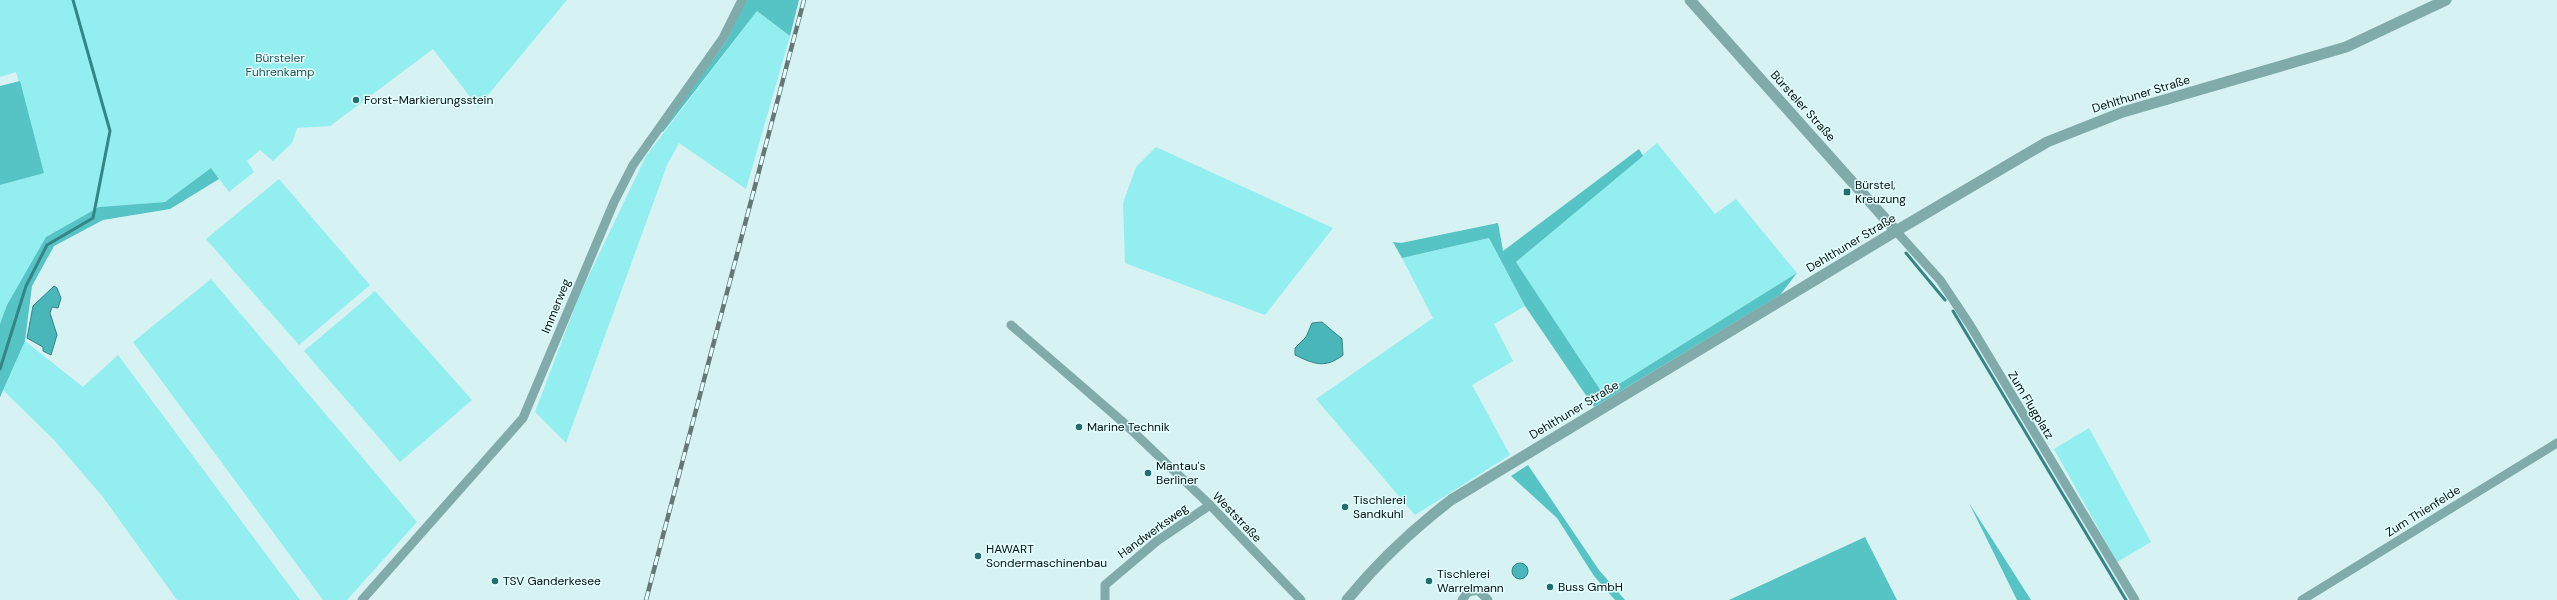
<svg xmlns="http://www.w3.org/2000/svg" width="2557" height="600" font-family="'DM Sans',sans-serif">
  <rect width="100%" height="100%" fill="#d6f2f2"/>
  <!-- green -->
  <path fill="#92eeef" d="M0 0H567L478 107 433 49 330 126 297 128 292 143 273 161 260 150 247 161 254 172 229 192 211 168 165 202 99 207 46 237 0 324V185L44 172 16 72 0 77Z
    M757 11 790 36 746 189 679 143 667 165 566 443 535 412 579 296 646 156Z
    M1657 143 1715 214 1736 199 1797 273 1603 394 1516 262Z
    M1156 147 1333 228 1265 315 1125 263 1123 203 1136 167Z
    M279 179 370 285 299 345 206 239Z
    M1489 238 1525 306 1494 324 1513 361 1472 385 1510 455 1415 515 1316 399 1433 318 1402 258Z
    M211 279 417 522 347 600H323L133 342Z
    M375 291 472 400 400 462 304 351Z
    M25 341 83 387 118 355 300 600H177L103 497 54 440 3 390Z
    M2089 428 2151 542 2117 562 2054 449Z"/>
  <!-- forest -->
  <path fill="#56c3c4" d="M746 0H799L790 36 757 11 663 132 661 131 727 40Z
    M20 81 44 173 0 185V86Z
    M1639 149 1643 156 1516 262 1603 394 1797 273 1780 295 1594 407 1525 306 1489 238 1402 258 1393 242 1401 243 1498 223 1503 251Z
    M211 168 219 179 170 209 103 220 54 246 32 286 25 341 0 397V324L7 305 46 237 99 207 165 202Z
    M1528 465 1599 570 1625 600H1615L1594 576 1557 518 1511 476Z
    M1969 503 2031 600H2017Z
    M1865 537 1897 600H1729Z"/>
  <!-- water -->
  <path fill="#49b7b9" stroke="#358486" d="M54 286 57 288 61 298 58 308 52 307 50 313 57 335 51 355 43 351V347L27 338 33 306Z
    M1322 322 1342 339 1343 355C1325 369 1314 364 1295 355V348L1306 337 1312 323Z
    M1512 571a8 8 0 1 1 16 0a8 8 0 1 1-16 0Z"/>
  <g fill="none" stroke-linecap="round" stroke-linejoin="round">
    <!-- stream -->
    <path stroke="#358486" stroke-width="3" d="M1906 253 1945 300
      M1953 311 2126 600
      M0 369 26 286 47 245 93 218 110 131 73 0"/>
    <!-- minor -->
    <path stroke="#81aaaa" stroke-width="9" d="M1896 231 1940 280 1970 325 2135 600
      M1011 325 1124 423 1210 505 1301 600
      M362 600 523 418 614 202 633 165 723 38 742 0
      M1105 600V585L1157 541 1210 505
      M1462 600 1468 592 1478 590 1488 600
      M2302 600 2557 443"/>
    <!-- tertiary -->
    <path stroke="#81aaaa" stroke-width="11" d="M1690 0 1896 231
      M1347 600C1378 562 1412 530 1451 500L1896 231 2047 142 2123 112 2346 47 2446 0"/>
    <!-- rail casing -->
    <g stroke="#657777" stroke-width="4.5">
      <path id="rail" d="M646 600 804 0"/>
    </g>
    <!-- rail -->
    <use href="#rail" stroke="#e3ffff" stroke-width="3" stroke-dasharray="9" stroke-linecap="butt"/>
  </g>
  <!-- markers -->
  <g fill="#226d6f" stroke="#e3ffff" stroke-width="1.5">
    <circle cx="356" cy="100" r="4"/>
    <rect x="1843" y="188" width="8" height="8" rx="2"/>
    <circle cx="1079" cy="427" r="4"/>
    <circle cx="1148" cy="473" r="4"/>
    <circle cx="1345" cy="507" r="4"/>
    <circle cx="978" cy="556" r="4"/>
    <circle cx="495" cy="581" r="4"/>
    <circle cx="1429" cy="581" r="4"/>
    <circle cx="1550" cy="587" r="4"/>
  </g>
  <g text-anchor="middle" stroke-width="3" stroke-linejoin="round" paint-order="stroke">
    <!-- park labels -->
    <g font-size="12" fill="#255455" stroke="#e3ffff">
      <text x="280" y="62">Bürsteler<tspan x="280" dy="14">Fuhrenkamp</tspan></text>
    </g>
    <!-- street labels -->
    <g font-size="12" fill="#050e0e" stroke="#e3ffff">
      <text transform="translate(2141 94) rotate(-17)" y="4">Dehlthuner Straße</text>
      <text transform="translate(1803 106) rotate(48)" y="4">Bürsteler Straße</text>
      <text transform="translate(1851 243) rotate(-31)" y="4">Dehlthuner Straße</text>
      <text transform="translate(556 306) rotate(-68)" y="4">Immerweg</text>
      <text transform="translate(2031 405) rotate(59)" y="4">Zum Flugplatz</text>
      <text transform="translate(1574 410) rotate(-31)" y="4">Dehlthuner Straße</text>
      <text transform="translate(2423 511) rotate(-32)" y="4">Zum Thienfelde</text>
      <text transform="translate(1237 517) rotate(46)" y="4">Weststraße</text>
      <text transform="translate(1153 531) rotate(-36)" y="4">Handwerksweg</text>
    </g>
    <!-- poi labels -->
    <g font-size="12" fill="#050e0e" stroke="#e3ffff" text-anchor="start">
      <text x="364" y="104">Forst-Markierungsstein</text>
      <text x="1855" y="189">Bürstel,<tspan x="1855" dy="14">Kreuzung</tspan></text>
      <text x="1087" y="431">Marine Technik</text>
      <text x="1156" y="470">Mantau's<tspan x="1156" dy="14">Berliner</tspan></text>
      <text x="1353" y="504">Tischlerei<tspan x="1353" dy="14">Sandkuhl</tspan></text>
      <text x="986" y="553">HAWART<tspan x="986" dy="14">Sondermaschinenbau</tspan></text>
      <text x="1437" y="578">Tischlerei<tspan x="1437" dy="14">Warrelmann</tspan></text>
      <text x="503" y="585">TSV Ganderkesee</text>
      <text x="1558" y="591">Buss GmbH</text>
    </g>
  </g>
</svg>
